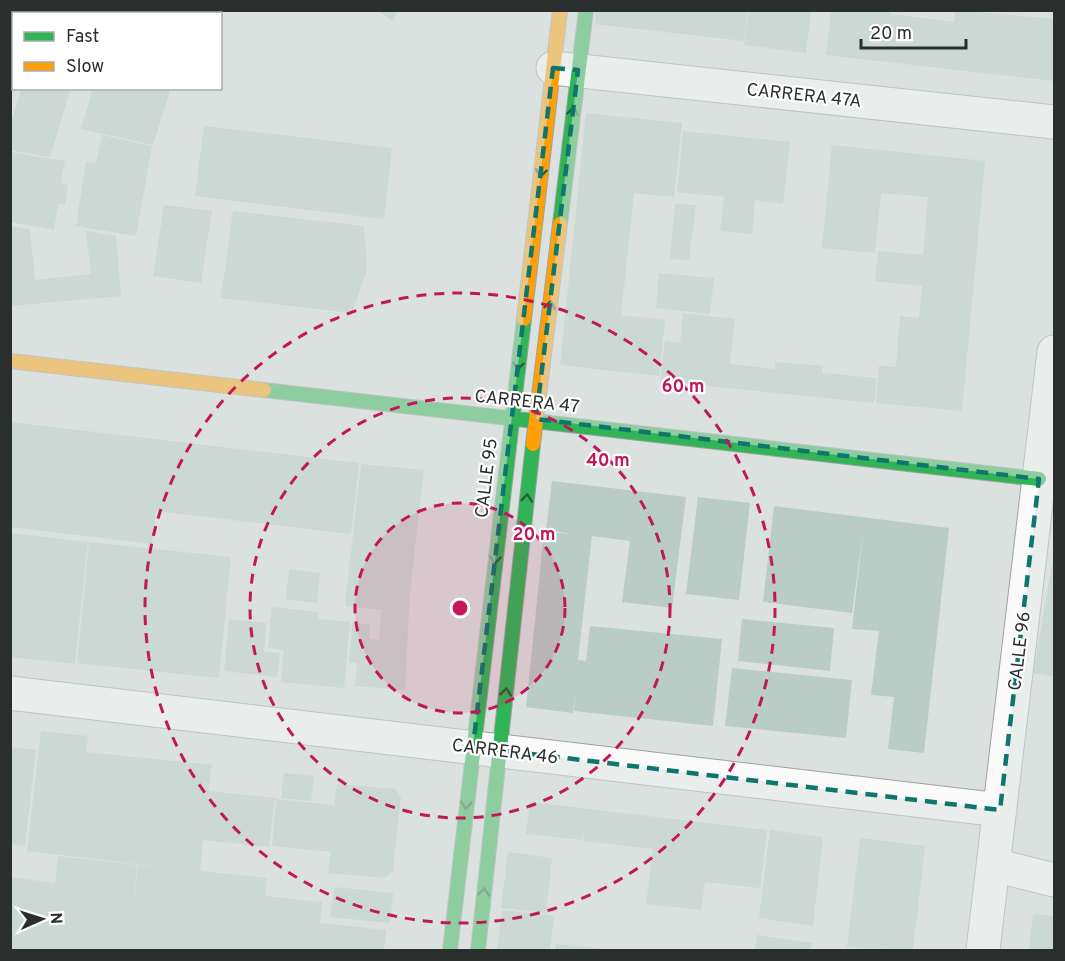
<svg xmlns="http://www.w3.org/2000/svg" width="1065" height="961" font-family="Overpass,sans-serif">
  <rect width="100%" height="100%" fill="#dbe1de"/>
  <!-- building -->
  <path fill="#b9ccc5" d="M56 10H113L112 14H62Z
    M127 10H157L163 14H126Z
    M378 10H399L392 21Z
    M596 10H747L744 41 595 24Z
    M748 10H811L806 53 744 45Z
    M831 10H890V14L954 22 955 10 1054 19V81L826 55Z
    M22 88H71L50 157 10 150V126Z
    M93 88H171L153 145 81 129Z
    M586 113 682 123 674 197 634 193 621 315 665 320 659 376 560 365Z
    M204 126 392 148 384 219 195 196Z
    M683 131 790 142 783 204 755 200 752 234 720 231 724 197 677 192Z
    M102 135 152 146 136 236 76 226 86 162 96 163Z
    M832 145 985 161 962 411 876 403 879 366 896 367 900 316 919 318 922 286 875 281 878 251 923 255 928 197 881 193 875 253 822 248Z
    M10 152 65 161 61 183 68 185 65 205 58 204 54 230 10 222Z
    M675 204 696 205 689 260 670 259Z
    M164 205 212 211 201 283 153 276Z
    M233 211 364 226 367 270 352 313 221 298Z
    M10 226 30 229 35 280 91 274 86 231 116 236 121 296 10 306Z
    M659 273 714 278 710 314 656 308Z
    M683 313 735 319 730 364 775 369V362L823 366 822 373 877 378 874 403 660 381 665 341 680 343Z
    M10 422 359 463 351 534 156 511 152 544 10 527Z
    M361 464 424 470 410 592 405 690 355 686 357 663H349L352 623 370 624 369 639 379 640 381 611H390L345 606Z
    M552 481 686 497 672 608 622 602 630 541 592 536 578 660 586 661 590 626 722 639 713 726 574 711 575 689 573 713 526 707 544 532 574 534 546 530Z
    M698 497 750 503 739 600 686 594Z
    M774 506 949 528 924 753 888 749 894 697 871 695 879 631 852 629 864 525 852 613 763 602Z
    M10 533 88 542 75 664 10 657Z
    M89 542 231 557 219 678 77 663Z
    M1053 560H1054V677L1033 673Z
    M289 569 320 573 317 603 286 599Z
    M272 607 319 612 318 619 350 622 344 688 281 682 284 650 268 648Z
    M229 619 267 623 264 652 280 653 277 677 224 671Z
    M742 619 834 628 830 671 738 661Z
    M732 668 852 680 846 738 725 726Z
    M41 731 88 736 86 752 212 765 208 791 275 798 269 847 203 840 200 871 267 878 265 896 322 902 320 923 386 930 384 950H10V877L55 883 58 856 137 865 133 913 138 865 177 869 27 851Z
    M10 747 36 750 25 846 10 844Z
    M284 773 314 776 311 801 281 798Z
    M337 784 395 789 401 796 393 871 385 878 328 873 331 852 272 846 276 799 334 805Z
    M530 802 767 830 760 888 705 882 701 910 646 904 653 849 583 841 585 824 582 840 526 834Z
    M770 830 823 837 813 926 759 918Z
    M860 838 925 846 913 950 847 947Z
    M508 852 552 858 546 913 501 908Z
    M334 887 393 893 390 923 330 917Z
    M502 910 554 916 550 950H497Z
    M1033 914 1054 916V950H1029Z
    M757 935 812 943 811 950H755Z
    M556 944 605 949V950H555Z"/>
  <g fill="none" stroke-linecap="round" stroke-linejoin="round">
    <!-- street casing -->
    <g stroke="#9ea2a0" stroke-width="35">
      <path id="street" d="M31 14 32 10
        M10 68 14 55
        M553 68 1054 122
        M10 693 1000 810
        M994 865 1054 880
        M983 950 1054 352"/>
    </g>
    <!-- fast casing -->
    <g stroke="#9ea2a0" stroke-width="16">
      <path id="fast" d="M560 224 586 10
        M264 390 1039 479
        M450 950 524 319
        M478 950 533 444"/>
    </g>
    <!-- slow casing -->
    <g stroke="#9ea2a0" stroke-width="16">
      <path id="slow" d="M524 319 560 10
        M10 361 264 390
        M533 444 560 224"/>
    </g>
    <!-- street -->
    <use href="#street" stroke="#fafafa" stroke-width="33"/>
    <!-- fast -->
    <use href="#fast" stroke="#30b455" stroke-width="14"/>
    <!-- slow -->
    <use href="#slow" stroke="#ff9f0a" stroke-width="14"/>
  </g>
  <!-- one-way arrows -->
  <defs><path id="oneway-chevron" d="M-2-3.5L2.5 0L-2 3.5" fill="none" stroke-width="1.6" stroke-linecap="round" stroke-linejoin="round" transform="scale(1.5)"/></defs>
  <g stroke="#2c5d3a">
    <use href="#oneway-chevron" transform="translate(573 111) rotate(-83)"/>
    <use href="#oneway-chevron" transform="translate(541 173) rotate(97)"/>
    <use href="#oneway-chevron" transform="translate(550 305) rotate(-83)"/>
    <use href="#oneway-chevron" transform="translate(518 366) rotate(97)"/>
    <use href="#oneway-chevron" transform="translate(527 498) rotate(-84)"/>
    <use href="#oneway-chevron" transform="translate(495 560) rotate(97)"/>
    <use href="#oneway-chevron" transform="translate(506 692) rotate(-84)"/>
    <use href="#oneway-chevron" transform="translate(466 805) rotate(96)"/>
    <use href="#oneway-chevron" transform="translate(484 892) rotate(-84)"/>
  </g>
  <!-- marked area -->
  <path d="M0 0H1065V961H0ZM553 68 578 70 536 419 1039 479 1000 810 473 747Z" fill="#dbe1de" fill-opacity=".55" fill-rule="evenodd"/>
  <path fill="none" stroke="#0f766e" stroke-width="4.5" stroke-dasharray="12 8" stroke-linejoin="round" d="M553 68 578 70 536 419 1039 479 1000 810 473 747Z"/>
  <!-- distance rings -->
  <circle cx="460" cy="608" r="105" fill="#c2185b" fill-opacity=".12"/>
  <g fill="none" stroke="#c2185b" stroke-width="3" stroke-dasharray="10 8">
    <circle cx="460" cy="608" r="105"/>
    <circle cx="460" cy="608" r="210"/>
    <circle cx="460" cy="608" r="315"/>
  </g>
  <g text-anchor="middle" stroke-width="4.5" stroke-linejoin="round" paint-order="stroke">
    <!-- street labels -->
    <g font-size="18" fill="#2a2e2c" stroke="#fff">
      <text transform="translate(804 95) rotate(6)" y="6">CARRERA 47A</text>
      <text transform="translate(527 401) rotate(6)" y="6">CARRERA 47</text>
      <text transform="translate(486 478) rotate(-83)" y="6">CALLE 95</text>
      <text transform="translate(1019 651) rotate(-83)" y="6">CALLE 96</text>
      <text transform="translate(505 751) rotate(7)" y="6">CARRERA 46</text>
    </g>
  </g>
  <circle cx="460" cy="608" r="9" fill="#c2185b" stroke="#fff" stroke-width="3"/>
  <g font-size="18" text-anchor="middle" font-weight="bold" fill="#c2185b" stroke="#fff" stroke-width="4.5" stroke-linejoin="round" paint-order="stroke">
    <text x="683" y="392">60 m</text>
    <text x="608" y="466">40 m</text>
    <text x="534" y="540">20 m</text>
  </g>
  <!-- border -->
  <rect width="1065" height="961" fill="none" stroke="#2a2e2c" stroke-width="24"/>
  <!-- legend -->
  <rect x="12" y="12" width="210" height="78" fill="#ffffff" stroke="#aaabab" stroke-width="1.5"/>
  <rect x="24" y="32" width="30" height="9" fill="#30b455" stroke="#aaabab" stroke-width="1.5"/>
  <text x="66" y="42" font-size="18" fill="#2a2e2c">Fast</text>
  <rect x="24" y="62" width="30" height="9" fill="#ff9f0a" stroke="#aaabab" stroke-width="1.5"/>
  <text x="66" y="72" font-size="18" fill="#2a2e2c">Slow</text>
  <!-- north arrow -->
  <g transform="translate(42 919) rotate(87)" stroke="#ffffff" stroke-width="4.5" paint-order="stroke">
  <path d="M0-4.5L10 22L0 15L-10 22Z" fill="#2a2e2c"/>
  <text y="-9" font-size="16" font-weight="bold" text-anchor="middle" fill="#2a2e2c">N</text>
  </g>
  <!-- scale -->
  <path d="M861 39v9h105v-9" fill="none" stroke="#2a2e2c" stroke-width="3"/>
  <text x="870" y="39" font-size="18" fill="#2a2e2c" stroke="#ffffff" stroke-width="4.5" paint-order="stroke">20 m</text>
</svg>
